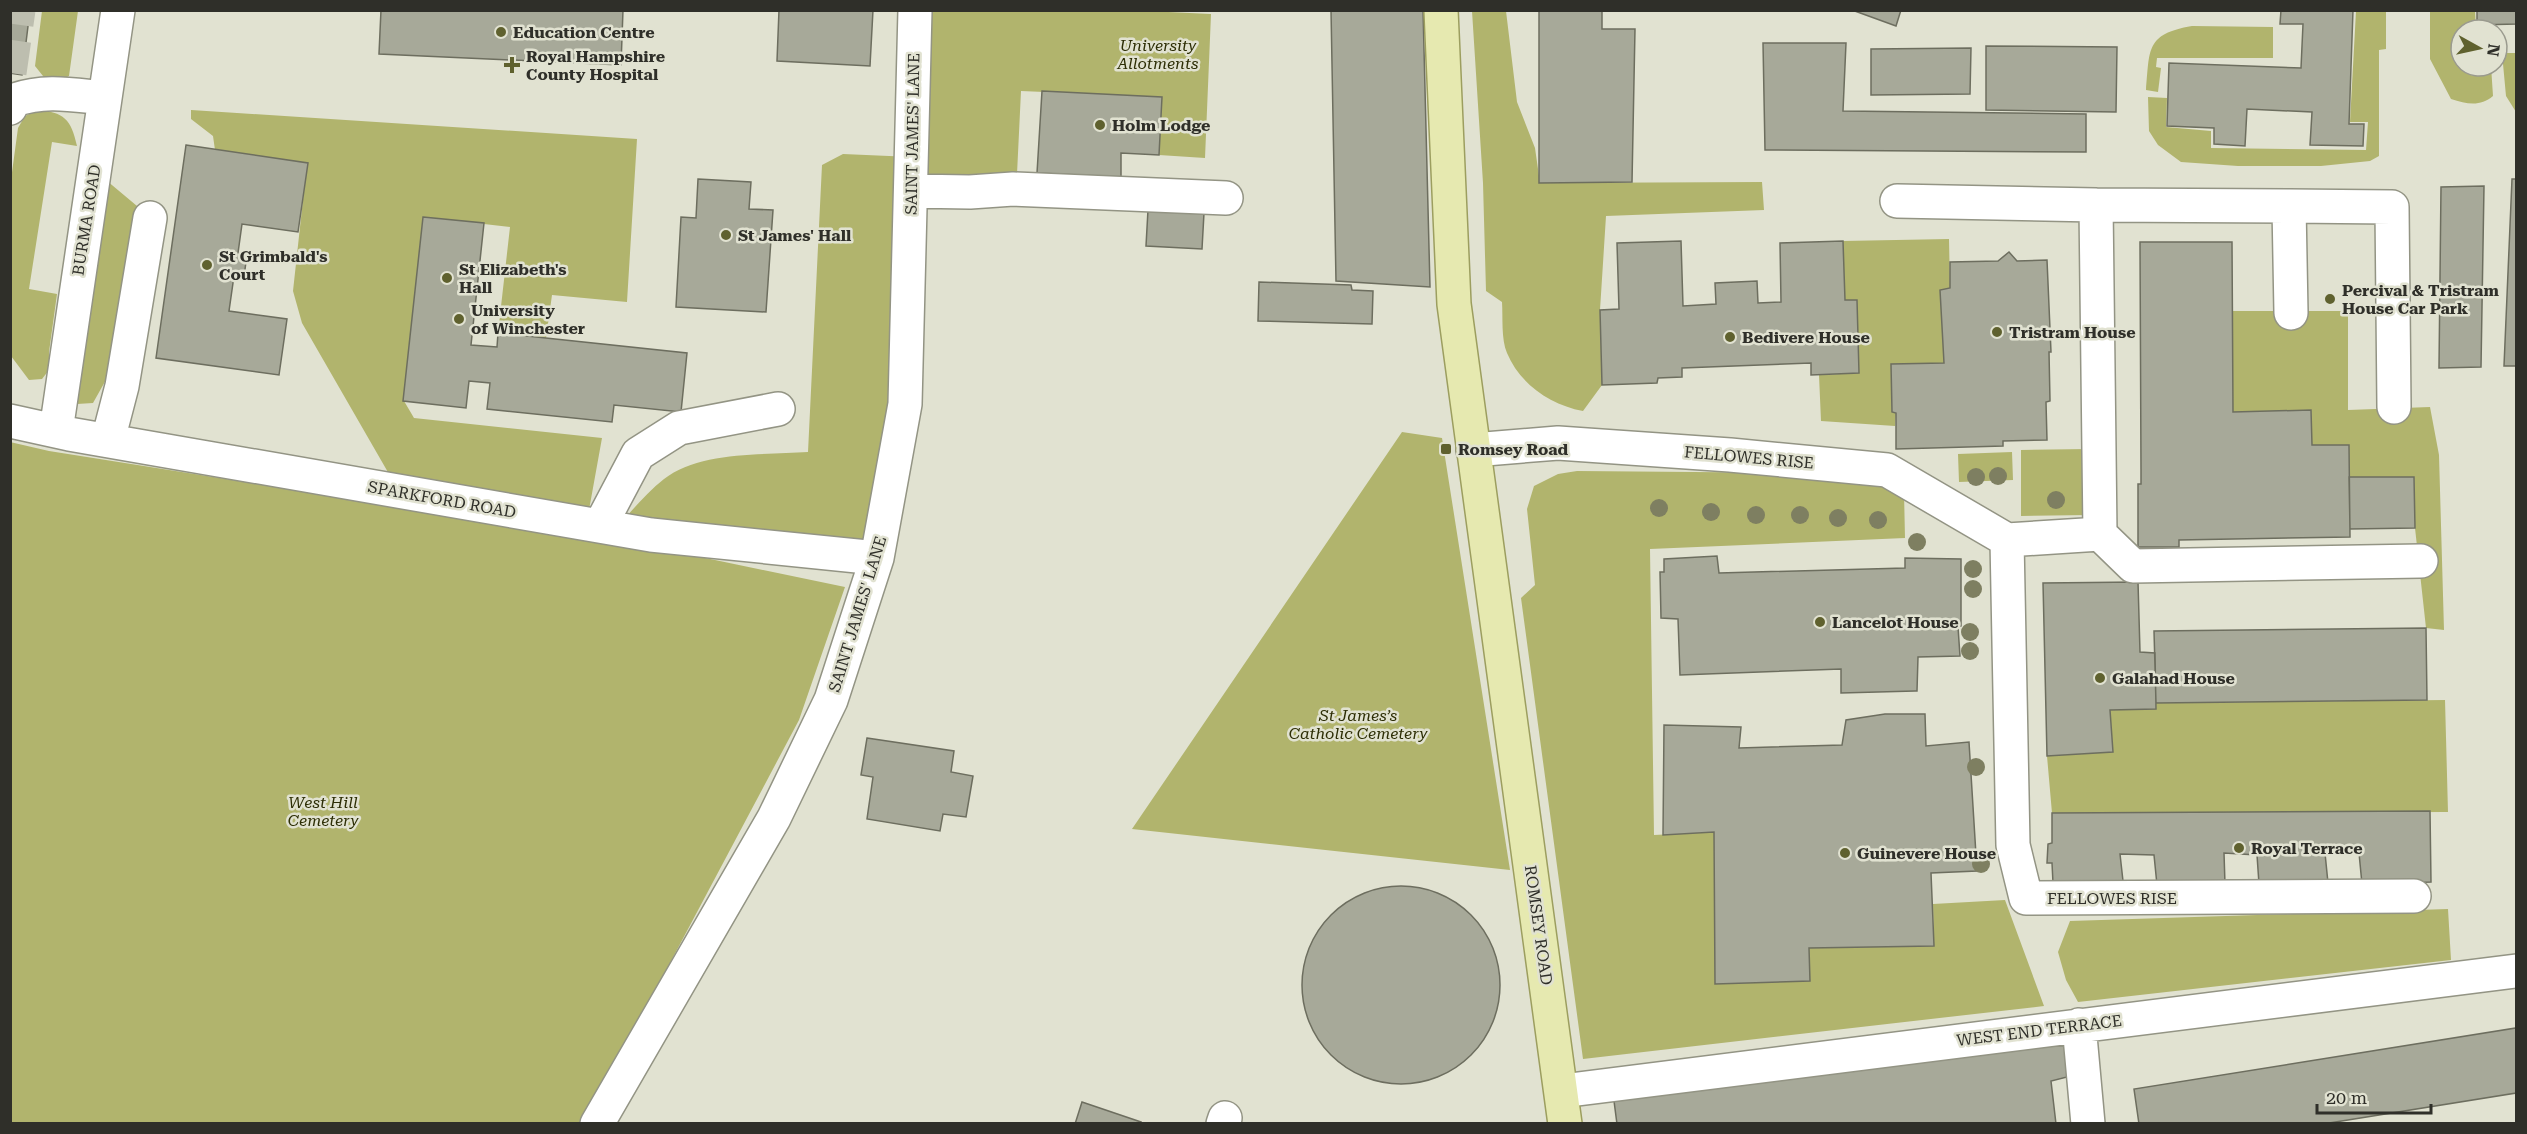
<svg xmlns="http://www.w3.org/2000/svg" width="2527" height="1134" font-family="'Roboto Serif',serif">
  <rect width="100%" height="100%" fill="#e1e2d1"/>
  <!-- green -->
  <path fill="#b1b46d" d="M1126 10 1211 14 1205 158 1159 155 1162 97 1021 91 1017 174 912 180 877 558 615 529C631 512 646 493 664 479 699 451 765 455 808 452L822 165 843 154 912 157 915 11Z
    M42 11H78L69 76 59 81H47L35 66Z
    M1472 11H1506L1517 102 1535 148 1540 183 1762 182 1764 210 1606 216 1600 310 1602 385 1583 411C1550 405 1520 384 1507 353 1501 339 1503 317 1502 302L1486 291 1483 183Z
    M2356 11H2386V49L2379 50V156L2370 161 2321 166H2238L2181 162 2158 145 2149 131 2148 97 2167 98 2166 127 2211 131V148L2366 150 2368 122H2350Z
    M2430 11H2475L2476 30H2461V66H2491L2493 96C2480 107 2467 104 2451 99L2430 59Z
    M2192 26 2273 27V58H2157L2156 67 2161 68 2158 92 2146 90C2150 50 2145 34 2192 26Z
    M2502 53H2516V112L2506 96Z
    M37 110C64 112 71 119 77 146L52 142 29 289 57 294 49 352V370L42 379 29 380 11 356 10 187 18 128 25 116Z
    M191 110 637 139 627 302 552 295 546 338 498 333 510 227 423 217 404 401 414 418 602 438 589 510 389 474 302 323 293 291 307 163 215 150 213 136 191 119Z
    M94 170 137 206 107 378 93 403 77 404 62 393Z
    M1949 239 1950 288 1944 363 1891 364 1892 412 1896 413 1895 426 1821 421 1819 375 1859 373 1857 300H1845L1843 241Z
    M2232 311H2348V410L2430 407 2439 455 2444 630 2426 628 2415 528 2414 477H2349L2348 445H2312L2311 411 2233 412Z
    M1402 432 1442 438 1510 870 1132 829Z
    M10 442 49 451 648 546 845 587 799 720 628 1042 581 1123H11Z
    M2089 449 2090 515 2021 516V450Z
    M2012 452 2013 480 1959 482 1958 454Z
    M1577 471 1821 473 1875 478 1904 492 1905 538 1650 549 1654 835 1714 832 1716 984 1809 981V948L1934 946 1933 904 2005 900 2044 1006 1583 1059 1521 598 1535 585 1527 509 1534 486 1558 474Z
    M2445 700 2448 812 2052 813 2047 756 2113 752 2110 710 2155 709 2156 703Z
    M2448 909 2451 960 2078 1002 2066 980 2058 952 2070 921Z"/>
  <!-- building -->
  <path fill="#a7a999" stroke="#6d6e5f" stroke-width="1.5" d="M10 10H30L22 75 10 73Z
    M381 10H623L621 65 379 54Z
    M779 10H873L870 66 777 61Z
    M1331 10H1423L1430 287 1336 281Z
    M1539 10H1602V29H1635L1632 182 1539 183Z
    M1852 10H1901L1896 26Z
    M2281 10H2353L2349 124H2364L2363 146 2310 145 2312 112 2247 109 2245 146 2214 144V128L2167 126 2169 63 2301 68 2303 24H2280Z
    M2477 10H2516V24L2477 25Z
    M1763 43H1846L1843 111 2086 114V152L1765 150Z
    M1986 46 2117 47 2116 112 1986 110Z
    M1971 48 1970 94 1871 95V49Z
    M1042 91 1162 97 1159 155 1121 153V177L1037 173Z
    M186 145 308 163 298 232 242 224 238 253 247 254 244 277 234 276 229 311 287 319 279 375 156 358Z
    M698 179 751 182 749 209 773 210 766 312 676 307 681 217 696 218Z
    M2512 179H2516V366H2504Z
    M2484 186 2481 367 2439 368 2441 187Z
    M1148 210 1204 213 1202 249 1146 246Z
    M423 217 484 223 471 345 497 347 498 333 687 353 681 412 614 405 612 422 487 409 490 383 469 381 466 408 403 401Z
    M1681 241 1683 306 1716 304 1715 283 1757 281 1758 303 1781 302 1780 243 1843 241 1845 300H1857L1859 373 1811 375V363L1682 368V377L1658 378 1657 383 1602 385 1600 310 1619 309 1617 243Z
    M2140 242H2232L2233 412 2311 410 2312 445H2349L2350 537 2179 540V547H2138V484H2141V469Z
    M2009 252 2017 261 2047 260 2051 352H2049L2050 401 2046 402 2047 440 2003 441V446L1896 449V413L1892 412 1891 364 1944 363 1940 290 1950 288V262L1998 261Z
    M1259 282 1351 285 1352 290 1373 291 1372 324 1258 321Z
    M2349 477H2414L2415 528 2350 529Z
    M1717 556 1719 573 1905 568V558L1961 559V626L1958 627 1960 656 1918 657 1917 691H1915L1841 693V669L1680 675 1678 619 1661 618 1660 572H1664V559Z
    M2138 582 2140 652 2155 653 2156 709 2110 710 2113 752 2047 756 2043 583Z
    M2426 628 2427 700 2156 703 2154 631Z
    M1885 714H1925L1926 746 1969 742 1977 871 1931 873 1934 946 1809 948 1810 981 1715 984 1714 832 1663 835 1664 725 1741 727 1739 748 1842 745 1846 720Z
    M867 738 954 751 951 772 973 776 966 817 943 814 940 831 867 819 873 777 861 775Z
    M2430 811 2431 882 2362 884 2359 853H2325L2328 883 2259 884 2257 855 2224 853 2225 884 2157 885 2154 855 2120 854 2123 881 2053 883 2052 863H2047L2048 844 2052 843V813Z
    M1302 985a99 99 0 1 1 198 0a99 99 0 1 1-198 0Z
    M2516 1028V1093L2323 1124H2139L2134 1089Z
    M2066 1044 2071 1076 2051 1081 2056 1124H1617L1614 1101Z
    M1082 1102 1141 1122 1140 1124H1075Z"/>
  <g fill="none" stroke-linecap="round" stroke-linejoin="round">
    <!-- minor-tunnel -->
    <path stroke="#bdbeaf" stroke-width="33" stroke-dasharray="33 16" stroke-linecap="butt" d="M10 73 19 10"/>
    <!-- minor casing -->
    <g stroke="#939484" stroke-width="36">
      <path id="minor" d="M10 108 14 100C46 89 73 95 105 98
        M911 191 970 192 1013 189 1226 198
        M1897 201 2096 205
        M2289 206 2392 207 2394 407
        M10 421 69 434 651 535 877 558
        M56 431 118 10
        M108 440 122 386 150 218
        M1473 450 1558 443 1730 455 1887 470 2007 540 2100 534 2133 566 2421 561
        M600 526 638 454 679 428 778 409
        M2100 534 2096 205 2289 206 2291 313
        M2007 540 2013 845 2026 898 2414 896
        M2079 1025 2088 1124
        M1562 1091 2516 971
        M597 1124 774 818 831 700 877 558 905 404 915 10
        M1223 1124 1225 1118"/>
    </g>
    <!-- major casing -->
    <g stroke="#9c9e5f" stroke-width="36">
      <path id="major" d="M1441 10 1454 304 1565 1124"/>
    </g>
    <!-- minor -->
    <use href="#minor" stroke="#fff" stroke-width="33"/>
    <!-- major -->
    <use href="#major" stroke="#e6e9b0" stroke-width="33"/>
  </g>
  <!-- trees -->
  <g fill="#7e7f61">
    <circle cx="1998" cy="476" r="9"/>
    <circle cx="1976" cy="477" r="9"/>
    <circle cx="2056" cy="500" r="9"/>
    <circle cx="1659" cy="508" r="9"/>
    <circle cx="1711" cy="512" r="9"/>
    <circle cx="1756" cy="515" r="9"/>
    <circle cx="1800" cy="515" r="9"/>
    <circle cx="1838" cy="518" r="9"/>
    <circle cx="1878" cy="520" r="9"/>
    <circle cx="1917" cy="542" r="9"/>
    <circle cx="1973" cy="569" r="9"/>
    <circle cx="1973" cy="589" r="9"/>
    <circle cx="1970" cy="632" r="9"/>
    <circle cx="1970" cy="651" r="9"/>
    <circle cx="1976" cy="767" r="9"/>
    <circle cx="1981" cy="864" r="9"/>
  </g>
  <!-- markers -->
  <g fill="#5f612e" stroke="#e1e2d1" stroke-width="2">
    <circle cx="501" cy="32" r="6"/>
    <path d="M509 56h6v6h6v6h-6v6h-6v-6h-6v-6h6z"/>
    <circle cx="1100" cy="125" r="6"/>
    <circle cx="726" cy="235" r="6"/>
    <circle cx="207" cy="265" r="6"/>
    <circle cx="447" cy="278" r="6"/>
    <circle cx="2330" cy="299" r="6"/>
    <circle cx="459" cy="319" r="6"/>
    <circle cx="1997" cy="332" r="6"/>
    <circle cx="1730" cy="337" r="6"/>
    <rect x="1440" y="443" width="12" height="12" rx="3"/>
    <circle cx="1820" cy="622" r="6"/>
    <circle cx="2100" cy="678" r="6"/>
    <circle cx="2239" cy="848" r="6"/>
    <circle cx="1845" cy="853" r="6"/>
  </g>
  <g text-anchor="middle" stroke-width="5" stroke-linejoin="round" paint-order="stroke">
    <!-- poi labels -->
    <g font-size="16" font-weight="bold" fill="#2f2f29" stroke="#e1e2d1" text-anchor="start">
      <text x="513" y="38">Education Centre</text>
      <text x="526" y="62">Royal Hampshire<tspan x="526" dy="18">County Hospital</tspan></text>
      <text x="1112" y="131">Holm Lodge</text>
      <text x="738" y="241">St James' Hall</text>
      <text x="219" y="262">St Grimbald's<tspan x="219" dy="18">Court</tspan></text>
      <text x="459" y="275">St Elizabeth's<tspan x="459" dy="18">Hall</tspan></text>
      <text x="2342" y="296">Percival &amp; Tristram<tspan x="2342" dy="18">House Car Park</tspan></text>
      <text x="471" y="316">University<tspan x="471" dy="18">of Winchester</tspan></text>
      <text x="2009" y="338">Tristram House</text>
      <text x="1742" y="343">Bedivere House</text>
      <text x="1458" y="455">Romsey Road</text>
      <text x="1832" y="628">Lancelot House</text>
      <text x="2112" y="684">Galahad House</text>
      <text x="2251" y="854">Royal Terrace</text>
      <text x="1857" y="859">Guinevere House</text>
    </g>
    <!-- park labels -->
    <g font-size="16" font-style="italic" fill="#2d2e05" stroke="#e1e2d1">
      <text x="1158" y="51">University<tspan x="1158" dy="18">Allotments</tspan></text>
      <text x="1358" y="721">St James’s<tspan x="1358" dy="18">Catholic Cemetery</tspan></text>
      <text x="323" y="808">West Hill<tspan x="323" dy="18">Cemetery</tspan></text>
    </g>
    <!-- street labels -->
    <g font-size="16" fill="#2f2f29" stroke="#e1e2d1">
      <text transform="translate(912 134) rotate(-89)" y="6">SAINT JAMES' LANE</text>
      <text transform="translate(86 220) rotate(-81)" y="6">BURMA ROAD</text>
      <text transform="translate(1749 457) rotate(5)" y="6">FELLOWES RISE</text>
      <text transform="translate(442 499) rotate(10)" y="6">SPARKFORD ROAD</text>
      <text transform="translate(857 614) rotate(-73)" y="6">SAINT JAMES' LANE</text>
      <text x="2112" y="904">FELLOWES RISE</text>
      <text transform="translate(1539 925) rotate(82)" y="6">ROMSEY ROAD</text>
      <text transform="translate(2039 1030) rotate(-7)" y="6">WEST END TERRACE</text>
    </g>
  </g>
  <!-- border -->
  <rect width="2527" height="1134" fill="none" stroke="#2f2f29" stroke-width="24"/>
  <!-- north arrow -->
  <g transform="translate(2479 48) rotate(98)"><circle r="28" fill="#e1e2d1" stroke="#9a9a8e" stroke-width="1.5"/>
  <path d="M0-4.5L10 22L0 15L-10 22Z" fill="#5f612e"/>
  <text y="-9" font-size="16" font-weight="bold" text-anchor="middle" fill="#2f2f29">N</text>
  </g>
  <!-- scale -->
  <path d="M2317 1104v9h114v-9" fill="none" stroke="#2f2f29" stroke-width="3"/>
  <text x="2326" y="1104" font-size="18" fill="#2f2f29" stroke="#e1e2d1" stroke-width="4.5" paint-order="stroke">20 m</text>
</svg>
